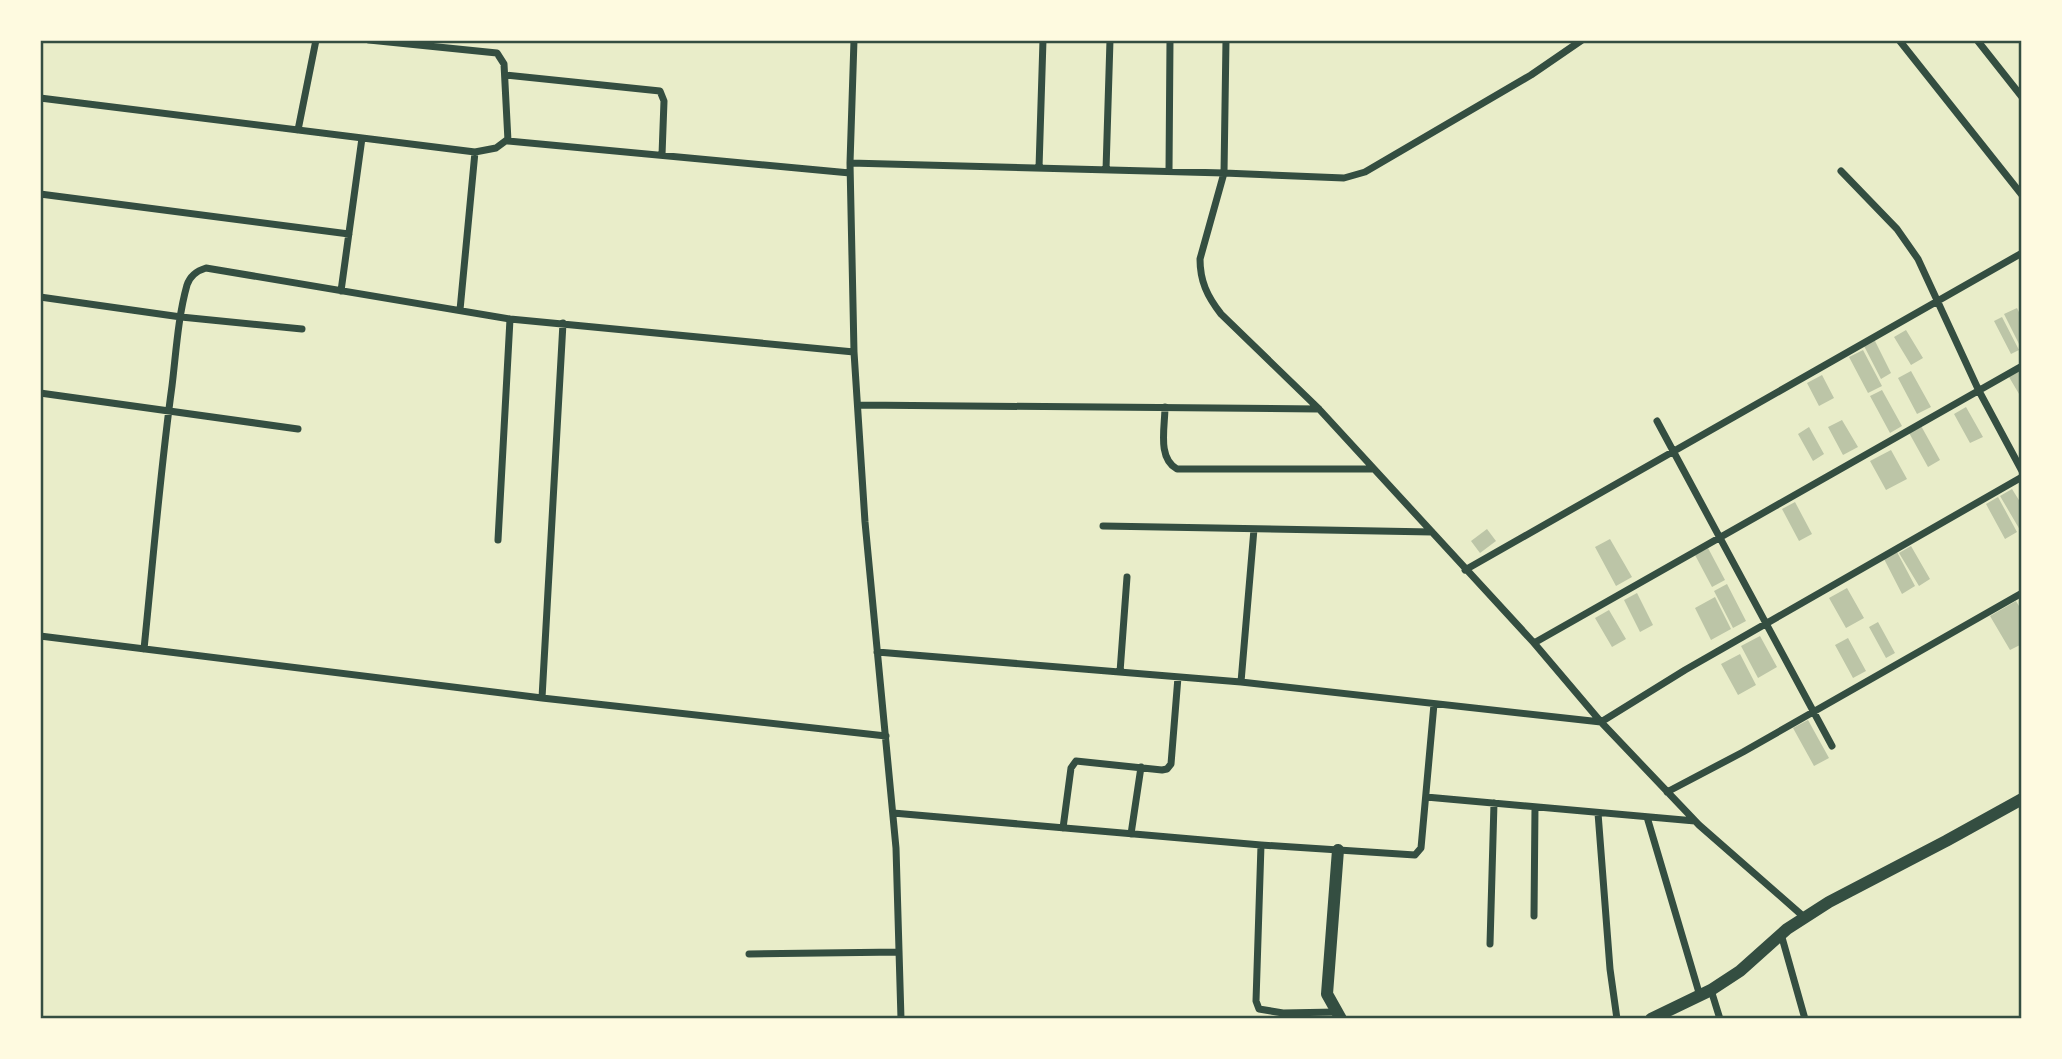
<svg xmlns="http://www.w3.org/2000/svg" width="2062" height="1059" font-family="Mulish,sans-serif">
  <rect width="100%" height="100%" fill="#e9edc9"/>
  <!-- building -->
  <path fill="#bcc5a7" d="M2017 308 2022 318V350L2004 314Z
    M2002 317 2019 350 2011 354 1994 321Z
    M1906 330 1923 358 1911 365 1894 337Z
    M1874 339 1891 373 1881 379 1863 344Z
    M1863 350 1882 386 1868 393 1849 357Z
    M2022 369V399L2009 377Z
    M1911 371 1931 407 1917 414 1898 378Z
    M1822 375 1834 398 1819 406 1807 383Z
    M1882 390 1902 426 1890 433 1870 396Z
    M1966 407 1983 437 1970 443 1954 414Z
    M1842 420 1858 447 1843 455 1828 427Z
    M1920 424 1940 460 1928 467 1908 431Z
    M1809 427 1824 454 1813 461 1798 434Z
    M1891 450 1907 479 1886 490 1870 461Z
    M2012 489 2022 505V529L2020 530 2000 496Z
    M1998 497 2017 532 2005 539 1986 504Z
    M1795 502 1812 534 1799 541 1782 509Z
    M1487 529 1496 541 1480 553 1471 541Z
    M1610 539 1632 577 1616 586 1595 547Z
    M1911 546 1930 579 1919 586 1899 553Z
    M1708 548 1725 580 1712 587 1695 555Z
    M1897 552 1915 586 1902 594 1884 559Z
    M1727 584 1746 621 1733 628 1714 591Z
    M1847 588 1864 618 1846 628 1829 598Z
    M1637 593 1653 625 1640 632 1624 600Z
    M1715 597 1731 629 1711 640 1695 608Z
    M2016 601 2022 611V644L2010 650 1990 616Z
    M1609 610 1626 639 1612 647 1595 618Z
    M1878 622 1895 653 1886 658 1869 627Z
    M1760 636 1777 667 1758 678 1741 646Z
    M1848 638 1866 671 1853 678 1835 645Z
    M1740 654 1756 685 1738 695 1721 664Z
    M1808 720 1829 758 1814 766 1793 728Z"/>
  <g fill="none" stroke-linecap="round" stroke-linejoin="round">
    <!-- minor -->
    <path stroke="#344e41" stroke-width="7" d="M369 40 497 53 504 64 508 141 850 173
      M854 40 850 163 854 352 865 522 896 848 901 1019
      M1226 40 1224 173 1200 259C1200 281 1207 296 1221 314L1319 409 1534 643 1601 722 1699 825 1804 917
      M1899 40 2022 195
      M1977 40 2022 97
      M505 75 660 91 664 101 662 155
      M40 98 475 152 496 148 508 139
      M298 130 316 40
      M850 163 1224 173 1344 178 1365 172 1531 75 1582 40
      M1039 168 1043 40
      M1106 170 1110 40
      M1169 171 1170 40
      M1841 171 1897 229 1918 259 1979 391 2022 471
      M40 194 349 234
      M341 291 362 138
      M40 297 181 317 302 329
      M460 310 475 152
      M40 393 298 429
      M859 405 1319 409
      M1165 407C1165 427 1157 458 1177 469H1373
      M1657 421 1832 746
      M1103 526 1432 532
      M498 540 510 319
      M1465 570 2022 253
      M40 636 542 698 886 736
      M1534 643 2022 366
      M144 649C153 561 160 473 172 386 176 353 178 317 187 285 190 276 196 271 206 268L510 319 854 352
      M877 652 1241 682 1601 722 1685 670 2022 477
      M1120 672 1127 577
      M1241 682 1254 529
      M542 698 563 323
      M1667 792 1743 752 2022 593
      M1426 797 1695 821
      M893 813 1261 845 1415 855 1421 848 1434 704
      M1598 813 1610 969 1617 1019
      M1647 817 1700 996
      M1063 828 1071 768 1076 761 1162 770 1167 769 1171 764 1178 677
      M1131 834 1141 767
      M1261 845 1256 1001 1259 1009 1283 1013
      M1534 916 1535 807
      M1781 934 1805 1019
      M1490 944 1494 803
      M749 954 899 952
      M1711 990 1720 1019
      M1283 1019V1013L1336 1012"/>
    <!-- tertiary -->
    <path stroke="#344e41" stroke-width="12" d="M1338 850 1327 994 1341 1019
      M1651 1019 1711 990 1740 971 1787 929 1829 902 1946 841 2022 799"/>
  </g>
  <!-- border -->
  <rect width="2062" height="1059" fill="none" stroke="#fefae0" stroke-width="84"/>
  <rect x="42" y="42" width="1978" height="975" fill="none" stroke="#344e41" stroke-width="2.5"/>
</svg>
